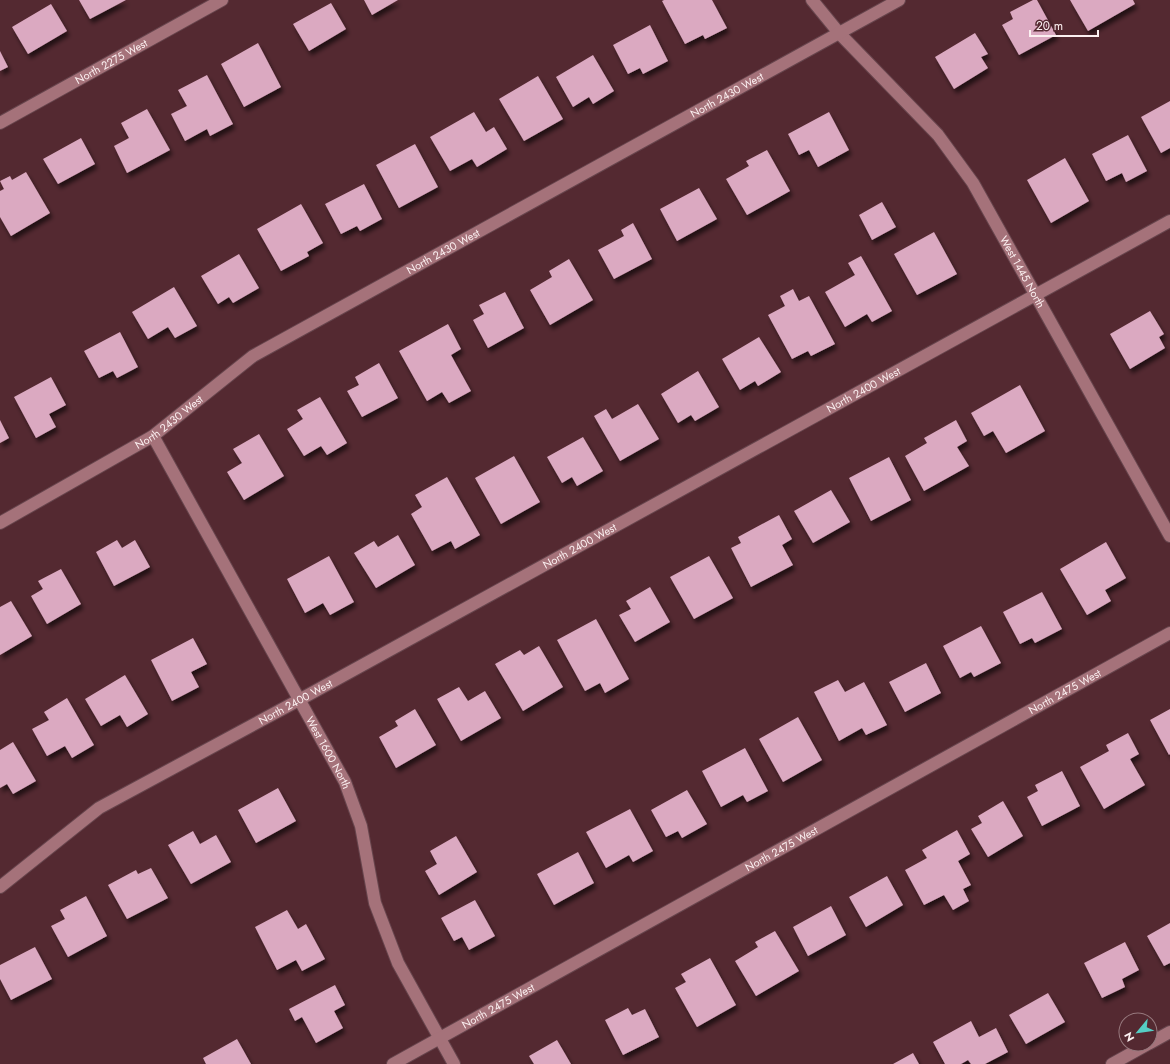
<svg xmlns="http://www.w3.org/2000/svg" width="1170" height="1064" font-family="Jost,sans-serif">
  <defs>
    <filter id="shadow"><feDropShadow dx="2.5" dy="4.5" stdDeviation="2" flood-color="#0009"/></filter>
  </defs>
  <rect width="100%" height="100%" fill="#542931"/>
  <!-- building -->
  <path fill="#dba9c1" filter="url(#shadow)" d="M79 0H126L90 19Z
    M364 0H398L372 15Z
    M664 0H712L727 28 705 39 703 35 685 44 662 1Z
    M1033 0H1037L1056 35 1019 55 1002 25 1013 19 1010 12Z
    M1070 0H1133L1135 4 1088 31Z
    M331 3 346 29 309 51 293 24Z
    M51 4 67 31 28 54 12 27Z
    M650 25 668 61 643 74 640 68 628 74 613 45Z
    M975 33 988 54 981 57 988 68 954 89 935 57Z
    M258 43 281 87 244 107 221 64Z
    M0 51 8 67 0 71Z
    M593 55 614 91 593 104 589 97 573 107 556 77Z
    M207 75 233 124 210 136 207 129 185 141 171 114 187 106 178 90Z
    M538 76 563 119 524 141 499 99Z
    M1170 101V148L1161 153 1141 117Z
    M147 109 170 150 127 173 114 146 129 138 121 123Z
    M474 112 486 132 494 127 507 149 477 167 472 159 450 171 430 137Z
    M829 112 849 150 818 167 809 150 799 155 788 134Z
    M1128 135 1147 171 1126 182 1122 173 1106 181 1092 154Z
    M81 138 95 164 58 184 43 159Z
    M415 144 438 187 399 208 376 165Z
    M767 150 790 191 747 215 726 179 749 166 746 161Z
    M1065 158 1089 201 1051 223 1027 180Z
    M26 172 50 213 11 236 0 217V191L4 189 0 181 10 176 12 180Z
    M364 184 382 219 360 231 357 226 341 234 325 204Z
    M699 188 717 219 677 241 660 209Z
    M882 202 896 227 872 240 859 215Z
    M301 204 323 243 307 252 309 256 281 271 257 229Z
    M633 223 652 259 614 279 598 250 624 236 621 230Z
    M934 232 957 274 917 295 894 254Z
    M239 254 259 288 233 303 229 297 218 304 201 276Z
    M861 256 892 311 872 322 867 314 845 327 825 292 855 275 848 263Z
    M569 259 593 300 550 325 530 290 552 277 549 271Z
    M174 287 197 326 175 338 168 327 148 339 132 312Z
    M793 289 799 301 809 296 835 344 811 356 808 351 792 359 768 315 785 306 780 296Z
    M505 292 524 328 488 348 473 320 484 314 479 305Z
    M1150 311 1164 334 1159 337 1165 348 1130 369 1110 334Z
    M448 324 461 349 451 355 471 391 449 403 442 392 427 401 399 351Z
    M120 332 138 367 117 378 113 371 99 378 84 351Z
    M759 337 781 372 758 386 755 381 740 390 722 359Z
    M379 363 398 398 362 417 347 391 359 385 355 377Z
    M698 371 719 407 695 421 691 415 678 423 661 394Z
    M51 377 66 405 49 414 56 427 36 438 14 397Z
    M1020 385 1045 431 1006 453 993 431 984 436 971 413Z
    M320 397 347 443 327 455 321 446 304 456 287 429 303 419 297 410Z
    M638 404 659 439 620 461 594 416 606 409 612 419Z
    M0 420 9 438 0 443Z
    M956 420 967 441 957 447 969 466 924 491 905 456 927 443 924 438Z
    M259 434 284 476 244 500 227 472 242 463 233 449Z
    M583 437 603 471 577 486 572 477 562 483 547 457Z
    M514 456 540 502 501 524 475 478Z
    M889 457 911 500 871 521 849 478Z
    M447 477 480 535 455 549 451 541 432 551 411 514 422 507 415 495Z
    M831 490 850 522 813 543 794 511Z
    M779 515 792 539 782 545 793 565 751 587 731 548 741 543 738 537Z
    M398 535 415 565 376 588 354 553 374 541 378 547Z
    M117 540 122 548 135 540 150 567 114 586 96 552Z
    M1106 542 1126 578 1105 590 1111 601 1087 615 1060 569Z
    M329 556 354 602 330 615 323 603 305 613 287 579Z
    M709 556 733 598 694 619 670 577Z
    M61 569 81 604 47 624 31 596 43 589 38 581Z
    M650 587 670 622 635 642 619 615 631 609 626 601Z
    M1042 592 1062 629 1035 643 1032 638 1020 644 1003 612Z
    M11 601 32 636 0 655V607Z
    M596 619 629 679 605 693 600 683 585 691 557 640Z
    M981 626 1001 663 974 677 971 672 960 678 943 646Z
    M193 638 207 664 191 672 199 687 172 701 151 660Z
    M539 646 563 687 523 711 495 664 520 650 524 655Z
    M926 663 941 693 905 712 889 682Z
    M125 675 148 714 127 727 120 715 101 726 85 699Z
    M838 680 845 692 864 682 887 725 866 735 862 728 839 741 814 692Z
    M459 687 468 701 485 691 501 718 461 741 437 699Z
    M67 698 94 745 72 758 65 746 47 756 32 729 49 720 44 712Z
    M415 709 436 745 396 768 379 737 398 726 395 721Z
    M1170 709V754L1169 755 1150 720Z
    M798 717 822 760 783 782 759 739Z
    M1128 733 1139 754 1130 759 1145 785 1104 809 1080 767 1109 751 1106 745Z
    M13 742 36 781 13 794 7 784 0 788V750Z
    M745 748 768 791 747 802 743 795 721 807 702 771Z
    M1062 771 1080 806 1042 826 1027 797 1038 791 1035 785Z
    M278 788 296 821 256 843 238 810Z
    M687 790 707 824 682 838 678 831 666 837 651 810Z
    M1003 801 1023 836 988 857 971 829 982 823 978 816Z
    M630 809 653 851 633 862 629 855 606 868 586 832Z
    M957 830 970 854 958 861 971 885 963 889 969 901 953 910 944 895 924 905 905 870 927 858 922 850Z
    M193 831 200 844 216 835 231 862 191 884 168 845Z
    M456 836 477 872 439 895 425 871 437 864 430 851Z
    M578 852 594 883 554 905 537 874Z
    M151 868 168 898 127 919 108 885 136 870 138 874Z
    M887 876 903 905 866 927 849 897Z
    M86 896 107 936 68 957 51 926 65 919 60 910Z
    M475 900 495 936 469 950 462 937 454 941 441 918Z
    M831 906 846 935 808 956 793 927Z
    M287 910 298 929 306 924 325 959 302 971 296 960 277 970 255 927Z
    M1170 923V963L1164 966 1147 936Z
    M775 931 799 971 756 996 735 961 758 947 755 942Z
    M1125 942 1139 970 1122 979 1125 987 1102 998 1084 963Z
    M35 947 52 979 11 1000 0 979V965Z
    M710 958 736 1005 697 1027 675 988 686 982 681 974Z
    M335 985 345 1005 334 1011 343 1028 316 1043 302 1017 295 1021 289 1009Z
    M1048 993 1065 1022 1026 1044 1009 1015Z
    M628 1008 632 1015 645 1009 659 1037 623 1055 605 1020Z
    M971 1021 979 1037 996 1028 1008 1052 985 1064H971L968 1060 961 1064H945L933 1042Z
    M237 1039 251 1064H206L203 1058Z
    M557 1040 571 1064H534L529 1056Z
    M913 1053 919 1064H893Z"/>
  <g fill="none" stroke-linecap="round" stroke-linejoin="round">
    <!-- minor casing -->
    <g stroke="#67454d" stroke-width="14">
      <g id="minor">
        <path id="s1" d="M812 0 839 33 938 135 973 183 1170 536"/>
        <path id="s2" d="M0 123 222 0"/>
        <path id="s3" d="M153 436 345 782 361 826 375 903 398 963 454 1064"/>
        <path id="s4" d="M0 523 153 436 253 356 899 0"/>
        <path id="s5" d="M0 887 99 808 299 700 1170 221"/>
        <path d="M1150 1043 1170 1032"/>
        <path id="s6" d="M393 1064 1170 633"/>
        <path d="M1112 1064 1148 1044"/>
      </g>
    </g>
    <!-- minor -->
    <use href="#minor" stroke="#a5727a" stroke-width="12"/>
  </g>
  <g text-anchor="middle" stroke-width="4" stroke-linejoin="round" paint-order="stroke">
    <!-- street labels -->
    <g font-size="11" fill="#fcf0f1" stroke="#542931">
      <text dy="4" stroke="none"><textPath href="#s2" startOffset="127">North 2275 West</textPath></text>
      <text dy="4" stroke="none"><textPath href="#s4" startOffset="845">North 2430 West</textPath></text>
      <text dy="4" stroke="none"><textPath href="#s4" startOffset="521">North 2430 West</textPath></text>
      <text dy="4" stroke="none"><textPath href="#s1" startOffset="346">West 1445 North</textPath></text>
      <text dy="4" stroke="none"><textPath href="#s5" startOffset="998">North 2400 West</textPath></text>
      <text dy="4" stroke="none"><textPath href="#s4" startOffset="197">North 2430 West</textPath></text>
      <text dy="4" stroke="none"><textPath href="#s5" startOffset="674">North 2400 West</textPath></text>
      <text dy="4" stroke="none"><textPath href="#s6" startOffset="768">North 2475 West</textPath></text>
      <text dy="4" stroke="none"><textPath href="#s5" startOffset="350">North 2400 West</textPath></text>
      <text dy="4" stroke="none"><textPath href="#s3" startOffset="362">West 1600 North</textPath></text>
      <text dy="4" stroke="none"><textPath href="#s6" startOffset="444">North 2475 West</textPath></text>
      <text dy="4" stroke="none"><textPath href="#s6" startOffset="120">North 2475 West</textPath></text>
    </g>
  </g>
  <!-- north arrow -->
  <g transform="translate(1138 1032) rotate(241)"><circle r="19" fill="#542931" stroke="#97797e"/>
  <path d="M0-3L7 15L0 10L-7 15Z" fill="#55cec5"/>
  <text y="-6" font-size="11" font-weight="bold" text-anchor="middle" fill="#fcf0f1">N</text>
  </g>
  <!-- scale -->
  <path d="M1030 30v6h68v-6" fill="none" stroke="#fcf0f1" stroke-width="2"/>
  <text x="1036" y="30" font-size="12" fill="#fcf0f1" stroke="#542931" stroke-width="3" paint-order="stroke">20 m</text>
</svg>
